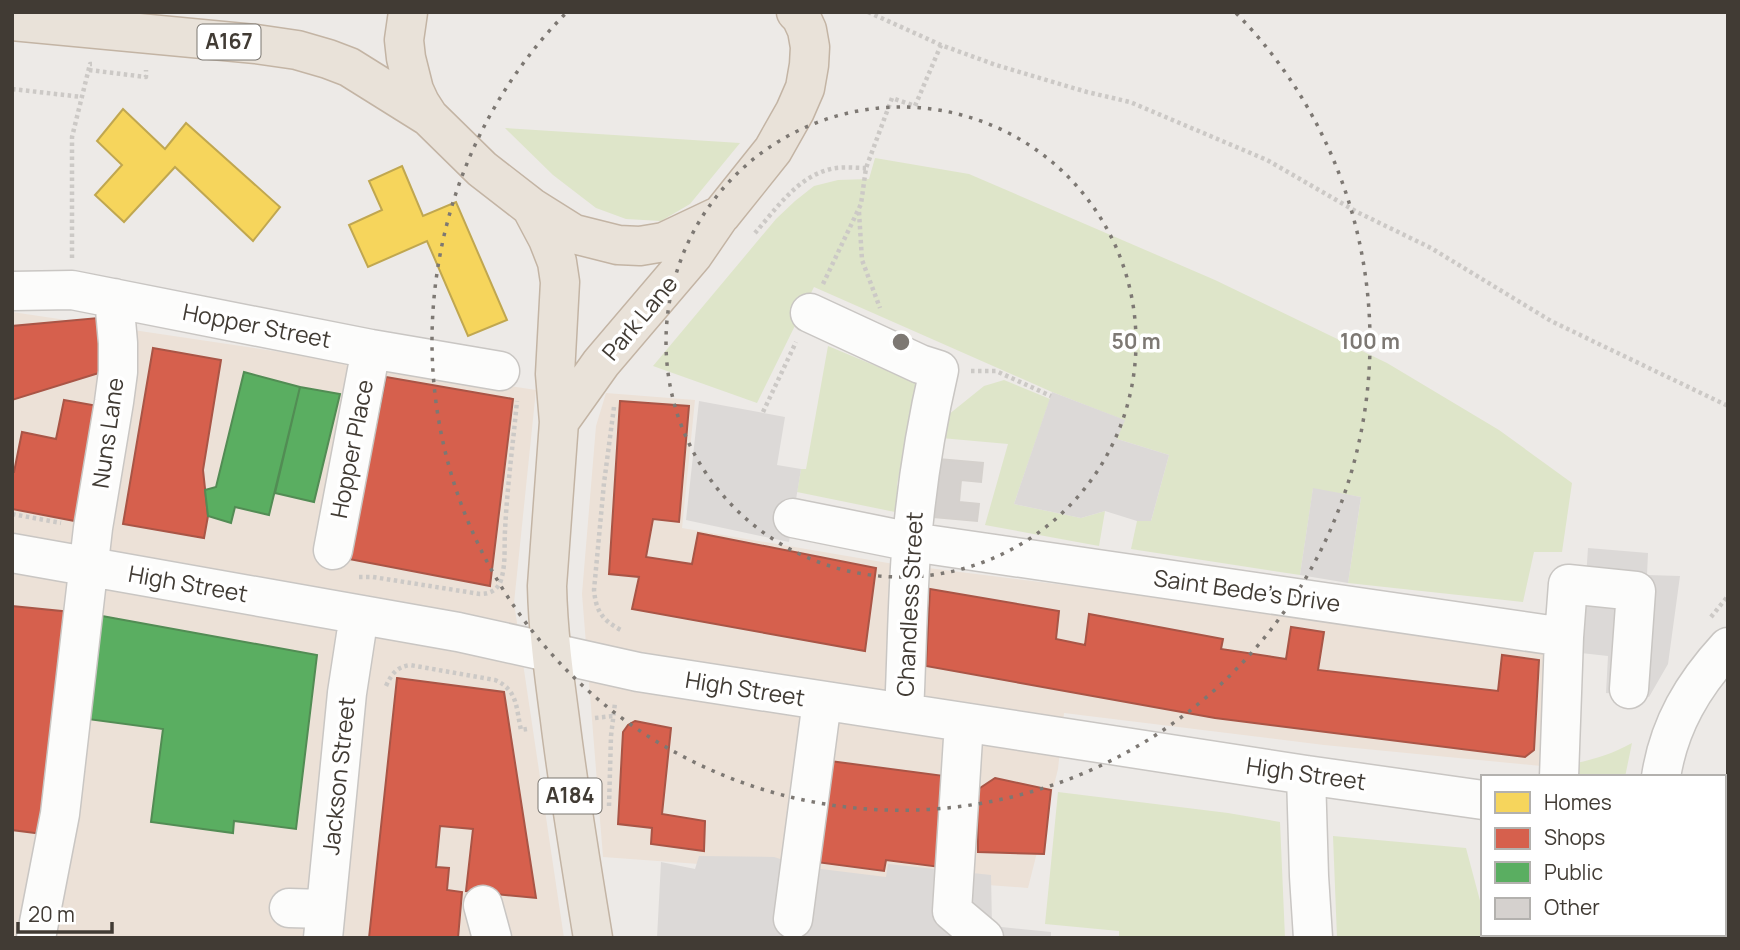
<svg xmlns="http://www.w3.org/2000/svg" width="1740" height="950" font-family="Manrope,sans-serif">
  <rect width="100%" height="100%" fill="#edeae7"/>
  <!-- commercial -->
  <path fill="#ece1d7" d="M12 312 536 390 514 603 564 938H12Z
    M606 393 695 400 682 528 888 563 1549 645 1541 766 1324 745 1064 713 1058 769 1028 888 603 857 582 594 596 426Z"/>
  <!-- green -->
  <path fill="#dee5c9" d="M505 128 740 143 690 204 661 221 626 219 596 208 553 175Z
    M875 158 969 174 1215 280 1387 363 1499 430 1572 483 1562 552H1534L1523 602 1348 583 1361 497 1313 489 1300 575 1131 549 1137 521H1151L1169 455 1117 439 1124 420 1052 392 814 287 757 403 653 366 776 219 795 201 814 186 838 180 869 179Z
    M828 346 917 383 897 485C903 496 901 502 895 512L797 492 801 469H806Z
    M1004 380 1050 399 1014 504 1081 518 1105 511 1099 546 985 525 1008 444 941 438 948 415 984 386Z
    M1632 743 1625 777H1574L1576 763C1596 759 1614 753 1632 743Z
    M1058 792 1228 813 1280 822 1285 938H1119V931L1045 924Z
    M1333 836 1466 848 1483 912V934H1488L1489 938H1337Z
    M1724 876 1728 877V938H1549V934H1724Z"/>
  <!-- parking -->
  <path fill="#dcd9d7" d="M1052 392 1125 420 1117 439 1169 455 1151 521H1137L1105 511 1081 518 1014 504Z
    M699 401 785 417 777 465 801 469 789 542 686 520Z
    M1313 488 1361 497 1348 583 1300 575Z
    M1588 548 1648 553 1647 575 1680 576 1668 664 1649 697 1606 693 1608 656 1581 653Z
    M699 856 774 857 805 867 886 877 888 864 991 875 992 926 1051 932V938H657L661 862 695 869Z"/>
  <!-- homes -->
  <path fill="#f6d55c" stroke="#c0a750" stroke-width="2" d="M123 109 165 149 186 123 280 207 253 241 175 167 124 222 95 195 122 165 97 141Z
    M402 166 423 216 456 202 507 320 468 336 427 241 368 267 349 225 382 210 369 181Z"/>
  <!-- shops -->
  <path fill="#d6604d" stroke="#a95546" stroke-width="2" d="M98 318 102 372 12 400V326Z
    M153 348 221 360 203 470 208 516 204 538 123 524Z
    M386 377 513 399 490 586 349 559Z
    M64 400 109 408 85 523 12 509V472H14L22 432 56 439Z
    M620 401 689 406 679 522 653 519 646 557 692 564 698 533 876 568 865 651 632 609 639 577 609 574Z
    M930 589 1059 611 1056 639 1085 645 1089 614 1223 639 1221 649 1286 659 1291 627 1324 632 1318 670 1498 691 1502 655 1539 660 1534 750 1525 757 1215 718 926 666Z
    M12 606 71 612 42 834 12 830Z
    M397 678 504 692 536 898 466 891 473 829 440 826 436 867 449 868 447 890 462 892 458 938H369Z
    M635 721 671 728 662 814 705 821 704 851 651 844 652 828 618 824 623 732 628 725Z
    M830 761 952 777 940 867 886 860 884 871 816 862Z
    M995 778 1051 790 1044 854 978 852 977 790Z"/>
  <!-- public -->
  <path fill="#5aae61" stroke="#528c54" stroke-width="2" d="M244 372 300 387 269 515 235 507 231 523 208 516 205 490 216 487Z
    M300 387 340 394 314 502 275 493Z
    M102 616 317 655 296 829 234 821 233 833 151 822 163 729 80 718Z"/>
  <!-- building -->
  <path fill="#d5d1ce" stroke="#d5d1cd" stroke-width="2" d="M938 459 983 463 981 482 961 480 959 502 979 504 977 521 934 517 936 507H930Z"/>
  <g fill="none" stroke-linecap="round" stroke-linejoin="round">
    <!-- minor casing -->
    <g stroke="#c9c6c3" stroke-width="41">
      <path id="minor" d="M12 291 72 290 371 349 500 371
        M810 313 920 364 939 370C926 426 917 483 912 540 907 597 907 655 904 712
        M793 518 912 542 1564 637 1559 777
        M333 550 371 349
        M12 553 458 632 638 672 1306 775 1483 800
        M1564 637 1568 584 1636 591 1629 689
        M964 723 952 911 984 938
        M1306 775 1309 876 1313 938
        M1661 777C1669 725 1693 685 1728 647
        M1724 837H1728
        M483 905 492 938
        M289 908 325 909
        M793 919 822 701
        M1525 934 1526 938
        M36 938 60 814 93 528 114 402 118 372V343L114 298
        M323 938 347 693 359 615"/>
    </g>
    <!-- highway casing -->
    <g stroke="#c3b4a4" stroke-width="41">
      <path id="highway" d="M408 12 404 40 406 58 414 90 420 103 429 117 482 169 531 207 574 234 618 245 640 246 664 242 721 215 773 150 795 111 805 88 809 65 810 47 807 30 801 17 796 12
        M12 21 256 44 297 50 328 59 349 67 429 117
        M531 207 548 239 557 262 560 282 555 374 559 422 547 586C548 631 554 675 560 720 569 793 581 865 593 938
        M559 422 601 363 693 255 719 217"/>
    </g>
    <!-- path -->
    <path stroke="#ccc9c6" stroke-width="4.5" stroke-dasharray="3.5 3.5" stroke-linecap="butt" d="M868 12 941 45 996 65 1087 92 1130 102 1267 160 1357 212 1431 248 1551 321 1728 406
      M89 70 146 77V70
      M12 89 82 97
      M859 212 862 260 880 308
      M755 233C775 210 796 179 827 170 839 166 853 168 866 168
      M72 258V137L90 64H92
      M823 284 861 204 866 168 892 98 915 106 941 45
      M971 371H996L1051 396
      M614 407 604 483 594 590C596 611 602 620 621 630
      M763 412 796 342
      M12 514 61 523
      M359 577H373L480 594C490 594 498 590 501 580 506 564 504 547 505 531 507 488 513 444 517 401
      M1711 617 1728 596
      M386 686C392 673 397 667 410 665L495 680C518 690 516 708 521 730L527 729
      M595 718 613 716
      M609 806 611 736 615 703"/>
    <!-- minor -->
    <use href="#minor" stroke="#fcfcfb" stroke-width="38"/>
    <!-- highway -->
    <use href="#highway" stroke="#e9e2d9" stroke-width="38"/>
  </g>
  <!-- distance rings -->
  <g fill="none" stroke="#7d7873" stroke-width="3.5" stroke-dasharray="3.5 7">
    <circle cx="901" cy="342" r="235"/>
    <path d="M1236 13A469 469 0 1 1 566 13"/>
  </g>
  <g text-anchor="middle" stroke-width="7" stroke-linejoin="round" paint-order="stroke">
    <!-- shield labels -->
    <g fill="#fff" stroke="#7a7671" stroke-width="2">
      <rect x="197.5" y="24.5" width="63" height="35" rx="5"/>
      <rect x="538.5" y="778.5" width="63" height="35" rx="5"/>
    </g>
    <g font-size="21" font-weight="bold" fill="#413b34">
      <text x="229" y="49">A167</text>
      <text x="570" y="803">A184</text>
    </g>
    <!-- street labels -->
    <g font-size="23" fill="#413b34" stroke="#fff">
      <text transform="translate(640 318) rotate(-50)" y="8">Park Lane</text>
      <text transform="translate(257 326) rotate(11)" y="8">Hopper Street</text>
      <text transform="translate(108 433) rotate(-82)" y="8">Nuns Lane</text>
      <text transform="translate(352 449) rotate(-79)" y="8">Hopper Place</text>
      <text transform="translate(188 584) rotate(10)" y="8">High Street</text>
      <text transform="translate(1247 591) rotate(8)" y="8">Saint Bede's Drive</text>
      <text transform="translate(910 604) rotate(-87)" y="8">Chandless Street</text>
      <text transform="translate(745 689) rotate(9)" y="8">High Street</text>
      <text transform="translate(1306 774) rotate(8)" y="8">High Street</text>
      <text transform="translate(339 776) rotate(-84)" y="8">Jackson Street</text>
    </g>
  </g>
  <circle cx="901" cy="342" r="10" fill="#7d7873" stroke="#fff" stroke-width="3.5"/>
  <g font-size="21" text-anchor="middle" font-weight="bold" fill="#7d7873" stroke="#fff" stroke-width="7" stroke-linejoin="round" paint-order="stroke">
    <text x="1136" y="349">50 m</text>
    <text x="1370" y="349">100 m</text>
  </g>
  <!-- border -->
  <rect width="1740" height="950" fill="none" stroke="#413b34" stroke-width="28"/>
  <!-- legend -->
  <rect x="1481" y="775" width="245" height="161" fill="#ffffff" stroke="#b3b1ae" stroke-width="2"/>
  <rect x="1495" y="792" width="35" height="21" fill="#f6d55c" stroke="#b3b1ae" stroke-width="2"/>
  <text x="1544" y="810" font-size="21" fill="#413b34">Homes</text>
  <rect x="1495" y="828" width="35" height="21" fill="#d6604d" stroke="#b3b1ae" stroke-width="2"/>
  <text x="1544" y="845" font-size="21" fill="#413b34">Shops</text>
  <rect x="1495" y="862" width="35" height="21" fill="#5aae61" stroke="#b3b1ae" stroke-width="2"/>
  <text x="1544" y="880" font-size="21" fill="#413b34">Public</text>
  <rect x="1495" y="898" width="35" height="21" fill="#d5d1ce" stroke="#b3b1ae" stroke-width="2"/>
  <text x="1544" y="915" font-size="21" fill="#413b34">Other</text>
  <!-- scale -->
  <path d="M18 922v10h94v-10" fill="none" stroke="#413b34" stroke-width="3.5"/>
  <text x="28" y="922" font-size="21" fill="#413b34" stroke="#ffffff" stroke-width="5" paint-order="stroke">20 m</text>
</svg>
